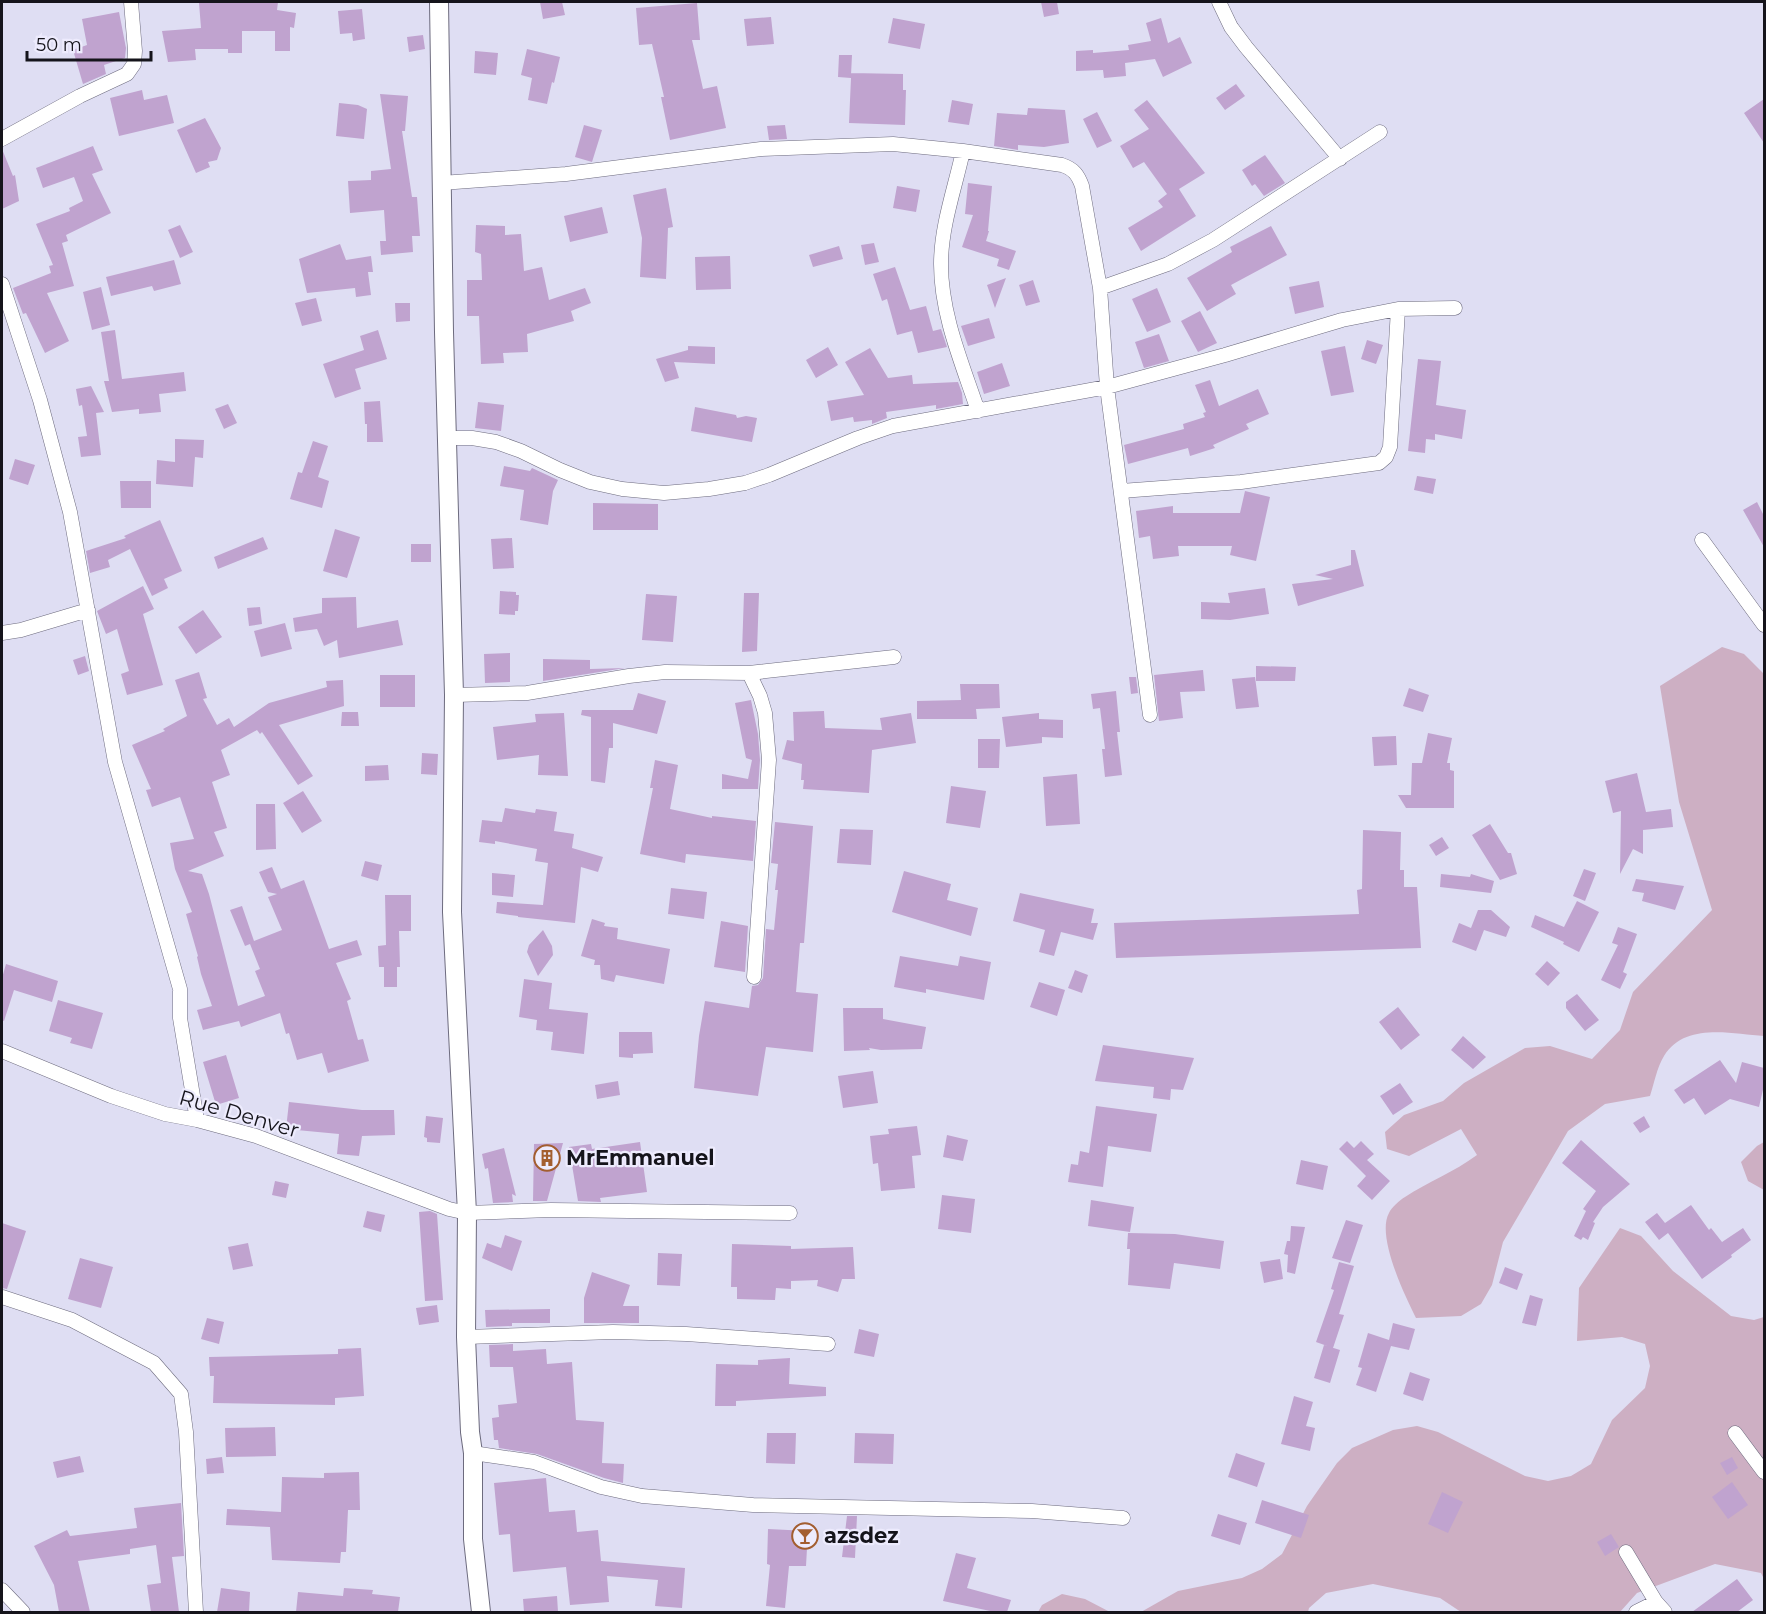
<svg xmlns="http://www.w3.org/2000/svg" width="1766" height="1614" font-family="Montserrat,sans-serif">
  <rect width="100%" height="100%" fill="#dfdef3"/>
  <!-- green -->
  <path fill="#cdafc3" d="M1722 647 1744 654 1764 674V1036C1731 1034 1685 1022 1664 1056 1657 1067 1654 1084 1650 1096L1605 1104 1568 1131 1503 1242 1492 1285 1481 1304 1461 1316 1416 1318C1405 1296 1376 1236 1389 1213 1391 1208 1400 1200 1405 1197 1428 1182 1454 1172 1477 1155L1461 1129 1409 1156 1387 1149 1385 1132 1404 1115 1443 1101 1464 1083 1525 1048 1550 1046 1592 1059 1620 1030 1633 992 1712 910 1679 802 1660 686Z
    M1764 1142V1190L1748 1181 1741 1162 1757 1146Z
    M1620 1228 1641 1236 1673 1271 1731 1316 1754 1320 1764 1317V1579L1761 1573 1715 1564 1637 1593 1620 1612H1461L1440 1598 1373 1584 1326 1593 1309 1608 1308 1612H1141L1178 1591 1242 1578 1262 1569 1282 1554 1307 1506 1337 1463 1352 1448 1393 1430 1417 1426 1438 1432 1525 1476 1548 1481 1571 1476 1591 1464 1612 1420 1645 1388 1650 1366 1645 1344 1622 1337 1577 1341 1579 1288Z
    M1062 1594 1085 1599 1110 1612H1038L1042 1605Z"/>
  <!-- building -->
  <path fill="#c0a3cf" d="M222 2H278L277 10 296 13 294 28 290 27V51H275V31H242V53H228V49H195L196 60 168 62 162 31 201 28 199 3Z
    M540 2H562L565 15 543 19Z
    M1041 2H1057L1059 14 1044 17Z
    M697 3 700 40H692L703 89 717 86 726 128 670 140 661 97H664L652 44 639 45 636 8Z
    M362 9 365 39 353 41 352 33 340 34 338 11Z
    M119 12 126 48 125 58 104 65 106 74 83 84 73 50 87 45 82 19Z
    M771 17 774 44 747 46 744 19Z
    M893 18 925 24 920 49 888 43Z
    M1161 18 1168 43 1180 37 1192 63 1163 77 1155 59 1125 63 1126 76 1104 78 1103 70 1076 71V51L1093 50V53L1129 50 1128 45 1151 41 1146 23Z
    M423 35 425 49 409 52 407 37Z
    M527 49 560 57 554 83 552 82 547 104 528 100 532 78 521 75Z
    M475 51 498 53 496 75 474 73Z
    M839 55H852L851 75V73L903 74V90H906L905 125 849 123 851 78 838 77Z
    M1236 84 1245 96 1225 110 1216 98Z
    M142 90 144 100 167 95 174 123 119 136 110 98Z
    M380 94 408 96 405 131H402L412 197H417L420 236H412L413 252 381 255 380 241H386L384 210 350 213 348 181 371 180V171L391 169Z
    M1764 99V143L1744 113Z
    M952 100 973 104 969 125 948 122Z
    M1147 100 1205 173 1179 189 1196 216 1141 251 1128 228 1163 207 1158 201 1167 194 1144 162 1133 168 1120 146 1149 129 1134 110Z
    M339 103 358 105 367 109 364 139 336 136Z
    M1028 108 1065 110 1069 143 1044 147 1018 145V150L994 146 997 113 1027 115Z
    M1097 112 1112 141 1097 148 1083 119Z
    M205 118 221 148 217 160 208 162 210 167 196 173 177 130Z
    M584 125 602 130 592 162 575 157Z
    M785 125 787 139 769 140 767 126Z
    M93 146 103 170 92 174 111 213 66 235 68 241 62 243 74 286 47 293 69 341 45 353 26 313 23 314 13 288 51 273 49 266 53 265 36 224 70 211 69 208 83 201 74 177 43 188 36 168Z
    M2 149 13 176 15 175 19 201 2 209Z
    M1265 155 1285 183 1264 196 1255 184 1252 186 1242 170Z
    M968 183 992 186 988 231H989L986 241 1016 251 1009 270 997 266 999 259 962 247 973 215 965 214Z
    M897 186 920 190 916 212 893 208Z
    M666 188 673 227 668 228 666 279 640 277 642 238 633 195Z
    M602 207 608 233 570 242 564 216Z
    M180 225 193 252 180 258 168 230Z
    M476 225 505 226V235L521 234 524 271 542 267 549 300 585 288 591 303 571 311 574 321 527 334 528 352 503 353 504 363 481 364 479 316H467V280H482L481 254 475 252Z
    M1271 226 1287 255 1231 285 1236 294 1207 311 1187 278 1232 252 1230 247Z
    M874 243 879 262 865 265 861 245Z
    M340 244 346 260 371 256 373 272H368L371 295 356 297 355 288 307 293 299 259Z
    M839 246 843 259 813 267 809 255Z
    M730 256 731 289 696 290 695 257Z
    M174 260 181 284 154 291 152 286 111 296 106 277Z
    M895 267 910 310 926 306 933 331 941 329 947 347 918 353 912 331 897 335 887 299 882 301 873 274Z
    M1006 278 995 308 987 285Z
    M1033 280 1040 302 1026 306 1019 285Z
    M1319 281 1324 307 1295 314 1289 287Z
    M101 287 110 325 92 330 83 292Z
    M1157 288 1171 322 1147 332 1132 299Z
    M316 298 322 321 302 326 295 303Z
    M395 303H410V321L396 322Z
    M1200 311 1217 343 1198 352 1181 321Z
    M989 318 995 338 968 346 961 326Z
    M115 330 122 379 184 372 186 391 159 394 161 412 139 414V409L112 412 104 381H109L101 332Z
    M378 330 387 359 355 369 361 389 335 398 323 364 364 350 360 336Z
    M1159 334 1169 361 1144 368 1135 342Z
    M1367 340 1383 345 1376 364 1361 359Z
    M688 346 715 347V364L674 362 679 378 665 382 656 359 688 350Z
    M1345 346 1354 392 1331 396 1321 351Z
    M828 347 838 365 816 378 806 360Z
    M870 348 888 378 912 375 913 384 958 382 962 393 963 404 936 409V405L886 412 887 418 872 424V420L854 422 853 417 831 421 827 401 864 395 845 362Z
    M1418 359 1441 361 1436 405 1466 410 1462 439 1435 434V440L1426 439 1425 453 1408 451Z
    M1002 363 1010 386 984 394 977 372Z
    M1210 380 1219 406 1258 389 1269 414 1246 424 1249 429 1213 445 1215 448 1190 456 1188 448 1128 464 1124 445 1184 429 1183 424 1205 417 1203 413 1206 412 1195 385Z
    M91 386 104 412 96 413 101 455 81 457 78 437 87 436 82 405 79 406 76 389Z
    M380 401 383 442H367V424H365L364 402Z
    M478 402 504 405 501 431 475 428Z
    M228 404 237 423 224 429 215 409Z
    M695 407 736 415 737 418 746 416 757 418 752 442 691 431Z
    M175 439 204 440 203 458 195 457 193 487 156 484 157 460 175 462Z
    M313 441 328 446 318 477 329 481 322 508 290 499 298 472 302 473Z
    M15 459 35 465 28 485 9 479Z
    M504 466 530 471 532 468 558 480 553 491 548 525 520 520 524 490 500 486Z
    M1417 476 1436 479 1433 494 1414 490Z
    M120 481H151V508H121Z
    M1245 491 1270 497 1256 561 1230 555 1232 546H1178L1179 556 1153 559 1150 536 1139 538 1136 511 1173 506V513H1240Z
    M1757 502 1764 516V547L1743 510Z
    M593 503 658 504V530H593Z
    M160 520 182 571 164 579 168 588 152 596 130 549 108 560 110 567 90 573 86 551 126 538 124 536Z
    M335 529 360 537 347 578 323 571Z
    M263 537 268 549 218 569 214 557Z
    M512 538 514 568 493 569 491 539Z
    M411 544H431V562H411Z
    M1351 550H1355L1364 586 1298 606 1292 584 1333 579 1315 575 1351 565Z
    M143 586 154 609 143 614 163 685 127 695 121 674 129 671 117 629 106 634 97 611Z
    M1265 588 1269 614 1230 620 1201 619V602L1230 603 1228 593Z
    M500 591 516 592V595H519L518 611H515V615L499 614Z
    M744 593H759L757 651 742 652Z
    M646 594 677 596 673 642 642 640Z
    M356 597 357 628 398 620 403 645 339 658 337 640 324 646 317 629 295 632 293 618 322 613V598Z
    M260 607 262 624 249 626 247 608Z
    M203 610 222 637 196 654 178 627Z
    M285 623 292 649 261 657 254 631Z
    M510 653V682L485 683 484 654Z
    M85 656 89 671 78 675 73 660Z
    M543 659 590 660V669L625 668 543 681Z
    M1256 666 1296 667 1295 681H1256Z
    M1203 670 1205 691 1180 692 1183 718 1159 721 1154 675Z
    M199 672 207 698 203 699 217 725 229 718 234 727 269 703 327 687 326 681 343 680 344 706 279 725 313 776 298 785 262 732 260 734 257 730 221 750 230 775 212 782 227 828 214 832 224 856 188 871 202 874 209 894 238 1006 265 996 255 971 260 969 250 944 245 946 230 910 242 906 254 941 282 930 268 897 277 894 268 892 259 872 272 867 281 889 304 880 329 949 357 940 362 955 336 963 351 999 347 1001 358 1040 363 1039 369 1061 328 1073 322 1053 297 1060 289 1033 286 1034 280 1013 241 1027 239 1021 203 1030 197 1010 212 1006 201 974 197 957 198 956 186 914 192 912 175 869 170 843 194 839 180 797 152 807 146 790 151 789 132 745 165 731 163 729 187 716 175 680Z
    M380 675H415V707H380Z
    M1129 677H1136L1138 693 1131 694Z
    M1255 677 1259 707 1236 709 1232 679Z
    M960 684H999L1000 708 976 709 977 719H917V701L961 700Z
    M1409 688 1429 695 1423 712 1403 706Z
    M1116 691 1120 732H1117L1122 775 1105 777 1102 749H1105L1100 708 1093 709 1091 694Z
    M638 693 666 701 657 734 613 723V748H609L605 783 591 781V717L581 715 582 710H633Z
    M751 700 758 734 760 760 758 789H722V774L748 779 752 760 746 758 735 703Z
    M824 711 825 728 882 730 880 718 911 713 916 743 872 750 869 793 803 789 804 780H801L802 764 782 759 787 740 794 741 793 712Z
    M342 712H358L359 726H341Z
    M564 713 568 776 538 775 539 755 497 760 493 727 536 722 535 714Z
    M1039 713V719L1063 720V738L1042 737V743L1006 747 1002 717Z
    M1428 733 1452 738 1447 763H1450V770L1454 771V808H1406L1398 795H1411L1412 763H1422Z
    M1396 736 1397 765 1374 766 1372 737Z
    M978 739H1000L999 768H978Z
    M422 753 438 754 437 775 421 774Z
    M655 760 678 765 670 809 712 818V816L756 821 753 861 686 854 685 863 640 854 653 788H650Z
    M388 765 389 780 365 781V766Z
    M1637 773 1646 812 1671 809 1673 827 1643 830V854L1633 849 1620 874 1621 811 1613 813 1605 781Z
    M1077 774 1080 824 1046 826 1043 777Z
    M951 786 986 791 980 828 946 823Z
    M303 791 322 821 302 833 283 803Z
    M256 804H275L276 849 256 850Z
    M505 808 535 813 536 809 557 812 554 831 574 834 572 848 603 857 598 872 581 867 575 923 518 917V916L496 913 497 902 543 905 548 863 535 861 537 849 495 841V844L479 842 482 820 502 822Z
    M775 822 813 826 804 943H800L796 992 818 994 813 1052 766 1047 758 1096 694 1088 699 1036 705 1001 749 1008 752 986 758 985 763 978 766 929 774 930 778 890H775L778 864 771 863Z
    M1490 824 1508 853H1511L1517 874 1500 880 1472 835Z
    M840 829 873 830 871 865 837 863Z
    M1363 830 1401 832 1400 870H1404V887H1417L1421 948 1116 958 1114 923 1359 914 1357 890 1362 889Z
    M1442 837 1449 848 1436 856 1429 845Z
    M365 861 382 865 378 881 361 876Z
    M1584 869 1596 873 1585 901 1573 896Z
    M904 871 951 884 947 900 978 908 971 936 892 912Z
    M492 873 515 875 513 897 492 895Z
    M1441 874 1470 877 1471 874 1494 881 1491 893 1440 887Z
    M1636 879 1684 886 1675 910 1642 901 1644 893 1632 891Z
    M671 888 707 892 704 919 668 914Z
    M1020 893 1094 909 1091 923H1098L1093 940 1061 932 1054 956 1039 952 1045 930 1013 921Z
    M385 895H411V931H399L400 967H397V987H384V967H379L378 946 386 945Z
    M1577 901 1599 912 1579 952 1563 944 1564 942 1531 927 1535 915 1564 927Z
    M1478 910H1491L1510 927 1506 937 1484 930 1476 951 1452 942 1459 923 1471 928Z
    M592 919 605 923 604 926 618 928 617 939 670 949 664 984 616 975 614 982 601 979 600 965H594L595 960 581 956Z
    M721 921 748 926 745 972 714 967Z
    M1618 927 1637 934 1623 972 1627 974 1620 989 1601 980 1618 945 1612 943Z
    M543 930 552 946 553 955 538 976 527 952 529 945Z
    M900 956 958 966 960 956 991 962 984 1000 926 989V993L894 987Z
    M1547 961 1560 973 1548 986 1535 974Z
    M6 964 58 981 52 1002 14 990 4 1021 2 1020V978Z
    M1075 970 1088 975 1082 993 1068 988Z
    M524 979 552 983 549 1009 588 1013 584 1054 551 1050 553 1032 536 1030 537 1020 519 1017Z
    M1039 982 1065 990 1057 1016 1030 1007Z
    M1577 994 1599 1020 1585 1031 1566 1008V1002Z
    M58 1000 103 1013 92 1049 70 1043 72 1038 49 1031Z
    M1398 1007 1420 1035 1401 1050 1379 1022Z
    M843 1008H883V1019L926 1027 922 1049 881 1050 869 1048 870 1050 844 1051Z
    M619 1032H652L653 1053 633 1054V1058L619 1057Z
    M1463 1036 1486 1057 1473 1069 1451 1050Z
    M1103 1045 1194 1058 1183 1090 1171 1089 1170 1100 1153 1098 1154 1087 1095 1081Z
    M226 1055 239 1098 216 1105 203 1062Z
    M1720 1060 1736 1083 1742 1062 1764 1068V1085L1759 1107 1730 1099 1705 1115 1694 1098 1684 1104 1674 1090Z
    M873 1071 878 1103 843 1108 838 1076Z
    M618 1081 620 1095 597 1099 595 1085Z
    M1400 1083 1413 1102 1393 1115 1380 1096Z
    M289 1102 362 1110H394L395 1135 362 1136 359 1156 337 1154 339 1134 286 1129Z
    M1096 1106 1157 1114 1151 1152 1108 1146 1103 1187 1068 1182 1071 1164 1078 1165 1080 1151 1089 1153Z
    M426 1116 443 1118 440 1143 427 1142V1138L424 1137Z
    M1644 1116 1650 1127 1640 1133 1633 1123Z
    M917 1126 921 1155 912 1156 915 1188 881 1191 878 1163 873 1164 870 1136 889 1134 888 1129Z
    M947 1135 968 1140 963 1161 943 1157Z
    M1581 1140 1630 1184 1603 1207 1593 1222 1595 1223 1588 1240 1583 1237 1581 1240 1574 1236 1586 1211 1583 1209 1596 1191 1562 1163Z
    M1347 1141 1354 1148 1361 1141 1374 1154 1367 1160 1390 1181 1372 1200 1357 1186 1366 1176 1339 1149Z
    M640 1142 647 1192 600 1198 601 1202 578 1201 569 1147 591 1144 592 1149Z
    M563 1143 547 1201H533L534 1144Z
    M504 1148 516 1196 512 1194 513 1202 493 1203 488 1168 485 1169 482 1154Z
    M1301 1160 1328 1166 1323 1190 1296 1184Z
    M275 1181 289 1184 286 1198 272 1195Z
    M942 1195 975 1199 971 1233 938 1229Z
    M1091 1200 1134 1207 1130 1232 1088 1226Z
    M1691 1205 1709 1230 1711 1228 1722 1242 1743 1228 1751 1240 1731 1255 1732 1257 1702 1279 1668 1233 1659 1240 1645 1222 1657 1213 1665 1223Z
    M367 1211 385 1215 381 1232 363 1227Z
    M430 1211 437 1214 443 1300 425 1301 419 1212Z
    M1346 1220 1363 1225 1350 1263 1332 1258Z
    M2 1223 26 1231 7 1289 2 1288Z
    M1291 1226 1305 1227 1295 1274 1287 1272 1288 1255 1284 1254 1287 1241H1290Z
    M1128 1233 1175 1234 1224 1241 1220 1269 1174 1263 1170 1289 1128 1285 1130 1249H1127Z
    M505 1235 522 1241 512 1271 482 1258 487 1243 501 1248Z
    M248 1243 253 1266 233 1270 228 1247Z
    M732 1244 791 1246V1249L853 1247 855 1279H842L838 1292 817 1286 818 1280 791 1281V1289L776 1288 775 1300 737 1299V1287H731Z
    M658 1253 682 1254 680 1286 657 1285Z
    M80 1258 113 1267 101 1308 68 1299Z
    M1280 1259 1283 1279 1264 1283 1260 1262Z
    M1339 1262 1354 1266 1339 1314 1344 1315 1333 1348 1316 1342 1334 1290 1331 1289Z
    M1505 1267 1523 1274 1517 1290 1499 1283Z
    M592 1272 630 1285 623 1306H639V1323H584V1298Z
    M1530 1295 1543 1299 1536 1326 1522 1323Z
    M437 1305 439 1322 419 1325 416 1308Z
    M550 1309V1323H512V1326L486 1327 485 1310Z
    M207 1318 224 1322 219 1344 201 1339Z
    M1393 1323 1415 1329 1409 1350 1391 1346 1376 1392 1356 1385 1362 1368 1358 1367 1368 1333 1389 1340Z
    M859 1329 879 1334 874 1357 854 1353Z
    M513 1344V1351L546 1349 547 1364 572 1362 576 1420 604 1422 602 1463 624 1464 623 1483 604 1478 537 1454 499 1448 498 1440H494L492 1418 499 1417 498 1405 517 1403 513 1367H490L489 1345Z
    M1324 1345 1340 1350 1330 1383 1314 1378Z
    M361 1348 364 1396 335 1398V1405L213 1403 214 1376H210L209 1357 338 1354V1349Z
    M790 1358 789 1384 826 1387V1396L736 1401V1406H715L716 1364 758 1365V1360Z
    M1410 1372 1430 1379 1423 1401 1403 1394Z
    M1294 1396 1313 1402 1306 1426 1315 1428 1310 1451 1281 1444Z
    M275 1427 276 1456 226 1457 225 1428Z
    M767 1433H796L795 1464 766 1463Z
    M855 1433 894 1434 893 1464 854 1463Z
    M1236 1453 1265 1463 1257 1487 1228 1477Z
    M80 1456 84 1472 57 1478 53 1462Z
    M222 1457 224 1473 207 1474 206 1459Z
    M1732 1457 1738 1468 1727 1475 1720 1463Z
    M359 1472 360 1510H348L346 1552H341L340 1563 272 1560 270 1527 226 1525 227 1509 281 1512 282 1477 324 1478V1473Z
    M546 1478 549 1512 575 1510 577 1532 598 1530 601 1561 685 1568 682 1608 655 1606 658 1580 607 1576 609 1602 570 1605 566 1567 513 1572 510 1534 499 1535 494 1483Z
    M1732 1482 1748 1505 1728 1519 1712 1497Z
    M1442 1492 1463 1502 1448 1533 1428 1524Z
    M1262 1500 1309 1515 1301 1538 1255 1523Z
    M181 1503 184 1556 172 1557 179 1612H151L147 1585 161 1583 156 1545 130 1549V1554L78 1561 90 1612H59L54 1585 34 1546 67 1530 70 1536 137 1528 134 1508Z
    M1218 1514 1247 1523 1240 1545 1211 1536Z
    M847 1516H857L855 1558 842 1557Z
    M768 1529 808 1531 806 1566H789L785 1608 766 1606 770 1565 767 1564Z
    M1611 1534 1619 1547 1605 1556 1597 1542Z
    M956 1553 976 1558 967 1588 1011 1600 1007 1612H995L943 1601Z
    M1737 1579 1753 1600 1737 1612H1692Z
    M221 1588 250 1592 249 1612H217Z
    M344 1588 373 1590 372 1594 400 1597 398 1612H296L298 1592 343 1596Z
    M557 1596 558 1612H524L523 1599Z"/>
  <g fill="none" stroke-linecap="round" stroke-linejoin="round">
    <!-- minor casing -->
    <g stroke="#6d6b7e" stroke-width="15">
      <path id="minor" d="M1219 2 1231 27 1246 47 1340 159
        M2 139 80 96 127 74 134 64 135 51 131 2
        M963 151C955 188 941 226 941 264 941 315 962 363 978 411
        M441 183 566 174 761 149 893 144 963 151 1062 165C1074 169 1078 175 1082 186L1100 288 1107 387 1150 715
        M2 284 40 400 70 512 115 762 180 989V1018L197 1120
        M1100 288 1168 264 1213 240 1380 132
        M448 438H472L496 442 521 451 560 470 590 482 622 489 664 493 709 489 745 483 769 475 858 438 893 426 1107 387 1225 355 1342 320 1398 309 1455 308
        M1121 491 1241 482 1379 463 1386 457 1390 447 1398 309
        M1702 540 1764 625
        M2 633 21 630 88 610
        M749 673 760 696 765 713 769 760 754 977
        M454 695 527 693 629 676 665 672 749 673 894 657
        M2 1051 111 1096 165 1114 197 1120 256 1136 449 1209 467 1213 551 1210 790 1213
        M2 1297 72 1320 154 1363 181 1394 186 1432 196 1612
        M466 1337 613 1332 686 1334 828 1344
        M1735 1433 1764 1472
        M473 1453 534 1462 601 1487 642 1496 753 1505 1032 1511 1123 1518
        M1626 1552 1656 1602 1665 1612
        M2 1590 23 1612
        M1636 1612 1656 1602"/>
    </g>
    <!-- secondary casing -->
    <g stroke="#6d6b7e" stroke-width="20">
      <path id="secondary" d="M439 2 444 332 454 695 452 912 467 1213 466 1337 470 1432 473 1453V1539L481 1612"/>
    </g>
    <!-- minor -->
    <use href="#minor" stroke="#fff" stroke-width="14"/>
    <!-- secondary -->
    <use href="#secondary" stroke="#fff" stroke-width="18"/>
  </g>
  <!-- icons -->
  <defs>
    <g id="building-ring" transform="scale(1.35)"><circle r="9.5" fill="#edebfd" stroke="#a35e30" stroke-width="1.5"/><path d="M-4-6H4V6H1V3H-1V6H-4ZM-2.5-4.3h1.7v1.8h-1.7ZM.8-4.3h1.7v1.8H.8ZM-2.5-1h1.7V.8h-1.7ZM.8-1h1.7V.8H.8Z" fill="#a35e30"/></g>
    <g id="bar-ring" transform="scale(1.35)"><circle r="9.5" fill="#edebfd" stroke="#a35e30" stroke-width="1.5"/><path d="M-6-5H6L.8 .8V4.5H3.5V6h-7V4.5H-.8V.8Z" fill="#a35e30"/></g>
  </defs>
  <g fill-rule="evenodd">
    <use href="#building-ring" x="547" y="1158"/>
    <use href="#bar-ring" x="805" y="1536"/>
  </g>
  <g text-anchor="middle" stroke-width="4.5" stroke-linejoin="round" paint-order="stroke">
    <!-- street labels -->
    <g font-size="21" fill="#15141b" stroke="#edebfd">
      <text transform="translate(239 1114) rotate(16)" y="7">Rue Denver</text>
    </g>
    <!-- poi labels -->
    <g font-size="21" font-weight="bold" fill="#15141b" stroke="#edebfd" text-anchor="start">
      <text x="566" y="1165">MrEmmanuel</text>
      <text x="824" y="1543">azsdez</text>
    </g>
  </g>
  <!-- border -->
  <rect width="1766" height="1614" fill="none" stroke="#15141b" stroke-width="6"/>
  <!-- scale -->
  <path d="M27 51v9h124v-9" fill="none" stroke="#15141b" stroke-width="3"/>
  <text x="36" y="51" font-size="18" fill="#15141b" stroke="#edebfd" stroke-width="4.5" paint-order="stroke">50 m</text>
</svg>
